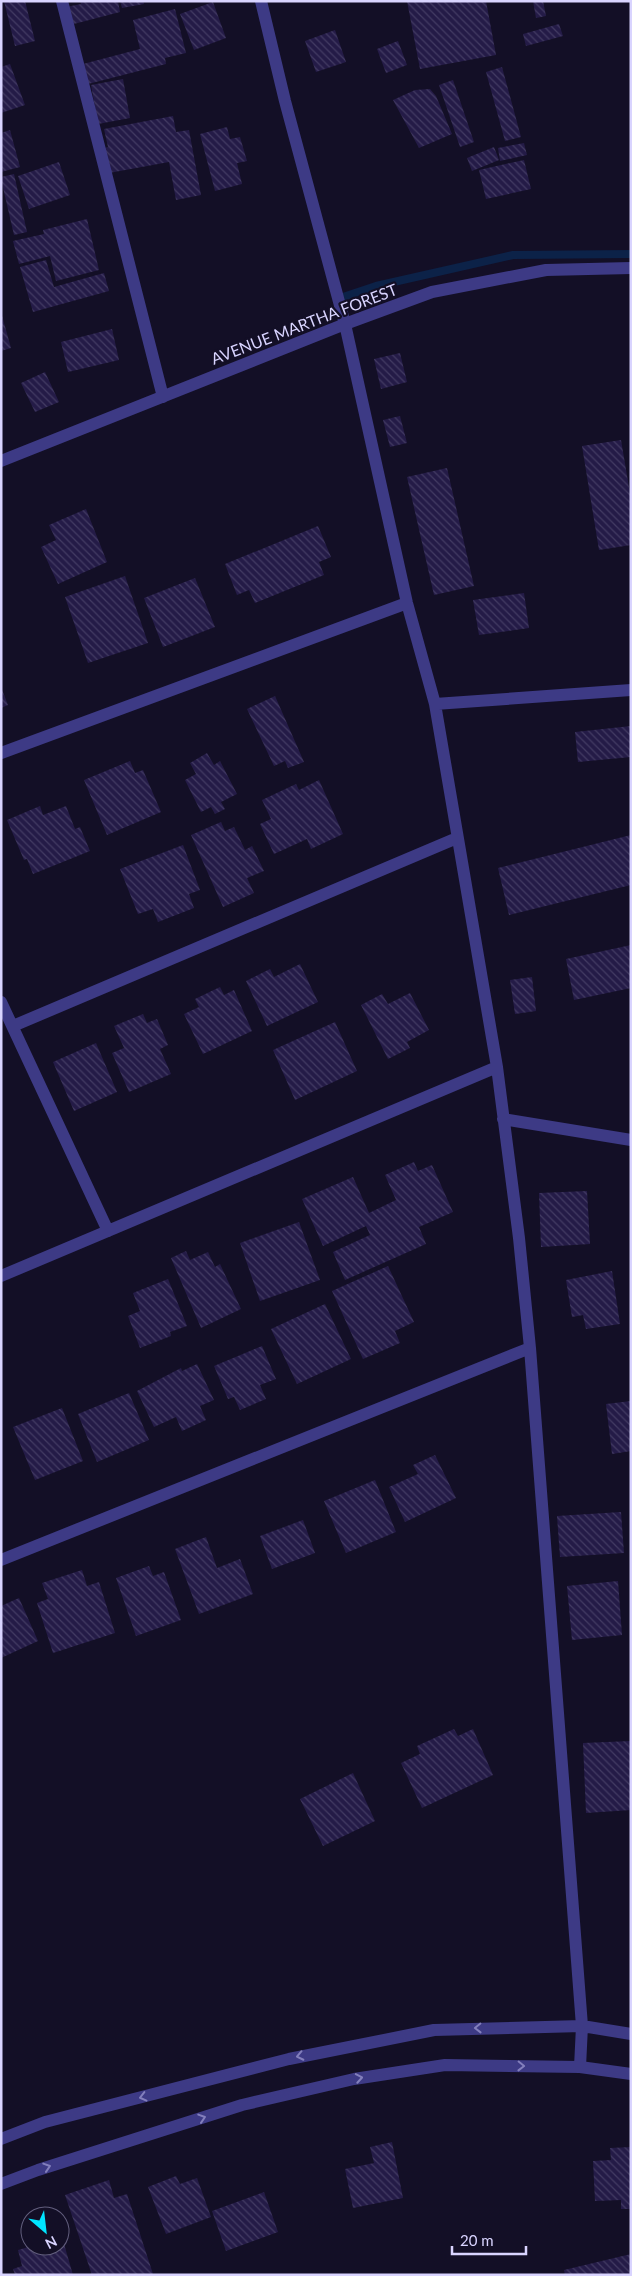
<svg xmlns="http://www.w3.org/2000/svg" width="632" height="2276" font-family="Lato,sans-serif">
  <defs>
    <pattern id="building-back-hatch" width="6" height="6" patternUnits="userSpaceOnUse" patternTransform="scale(1.25)"><rect width="6" height="6" fill="#241b47"/><path d="M-1 5l2 2M0 0l6 6M5-1l2 2" fill="none" stroke="#433b63"/></pattern>
  </defs>
  <rect width="100%" height="100%" fill="#130f26"/>
  <g fill="none" stroke-linecap="round" stroke-linejoin="round">
    <!-- stream -->
    <path stroke="#0c2248" stroke-width="8" d="M340 298 376 286 513 255 631 254"/>
  </g>
  <!-- building -->
  <path fill="url(#building-back-hatch)" d="M4 1H25L35 41 15 46Z
    M80 1H118L120 12 70 25 66 7 81 4Z
    M120 1H143L144 4 122 8Z
    M407 1H486L496 55 420 69Z
    M533 1H543L546 16 536 18Z
    M213 2 226 38 194 50 180 14Z
    M175 9 186 53 165 58 166 64 88 84 83 64 140 49 133 20Z
    M559 24 563 36 526 46 523 34Z
    M335 30 346 62 316 72 305 41Z
    M398 41 407 65 386 73 377 49Z
    M10 64 25 105 1 113V67Z
    M502 67 521 137 505 141 486 72Z
    M123 79 130 118 98 124 91 85Z
    M453 80 474 142 460 147 439 85Z
    M430 89 436 96 452 134 419 148 393 100 415 90Z
    M173 116 176 132 189 130 201 195 176 200 169 162 109 173 104 148 108 147 104 129Z
    M227 127 230 139 240 137 247 161 237 163 242 184 215 191 200 134Z
    M10 130 20 167 1 172V133Z
    M524 143 527 155 500 161 498 148Z
    M494 147 499 160 472 171 467 158Z
    M524 160 531 189 486 199 479 170Z
    M59 162 70 195 29 209 18 176Z
    M14 174 27 232 14 235 1 179V177Z
    M87 219 99 270 56 281 50 256 19 264 13 241 44 234 43 230Z
    M46 260 54 287 104 273 109 291 33 312 20 267Z
    M1 312 11 348 1 351Z
    M112 329 119 360 68 372 61 342Z
    M400 353 407 382 381 389 374 359Z
    M45 372 59 402 35 412 21 383Z
    M400 416 407 443 390 447 383 420Z
    M621 440 631 499V545L599 550 582 446Z
    M447 468 474 586 434 595 407 477Z
    M86 509 107 562 58 584 41 547 56 540 49 525Z
    M318 526 331 557 319 562 324 575 255 603 249 590 237 595 225 564Z
    M125 576 148 643 88 663 65 597Z
    M195 578 215 627 163 647 144 598Z
    M524 593 529 628 479 635 473 600Z
    M1 687 8 705 1 708Z
    M275 696 304 762 288 768 285 761 274 766 247 709Z
    M631 726V757L578 762 575 732Z
    M207 753 214 765 220 761 237 794 221 802 225 809 215 814 211 807 201 812 185 780 196 774 190 763Z
    M130 761 135 773 143 770 161 812 107 835 84 780Z
    M319 780 343 834 311 849 307 839 274 854 260 824 271 819 262 800 296 784 299 790Z
    M40 806 43 815 66 806 75 829 80 827 90 851 33 874 27 859 24 860 7 820Z
    M221 822 225 831 234 827 245 850 252 846 264 871 247 878 254 893 223 907 191 835Z
    M631 835V885L509 915 498 868Z
    M183 845 200 890 189 894 194 908 158 922 153 909 138 914 120 869Z
    M631 945V988L574 1000 566 959Z
    M300 964 318 1002 267 1026 246 981 270 969 274 977Z
    M532 977 536 1011 515 1014 510 980Z
    M220 987 224 995 234 990 252 1031 203 1054 184 1014 199 1007 195 999Z
    M410 993 429 1030 407 1042 410 1048 388 1059 361 1005 382 994 388 1004Z
    M143 1014 147 1023 157 1019 168 1045 160 1049 171 1074 129 1092 112 1053 124 1048 114 1026Z
    M335 1022 357 1071 295 1100 273 1050Z
    M96 1043 117 1092 74 1111 53 1062Z
    M414 1162 418 1171 432 1165 453 1212 419 1227 426 1244 345 1280 333 1252 370 1235 366 1226 323 1246 302 1199 353 1177 369 1213 396 1200 385 1175Z
    M587 1191 590 1244 541 1247 539 1193Z
    M299 1222 320 1280 260 1301 240 1243Z
    M186 1251 190 1260 208 1252 215 1267 220 1264 241 1309 201 1328 171 1258Z
    M388 1266 414 1322 395 1331 400 1343 363 1359 332 1291Z
    M612 1271 620 1324 586 1329 583 1315 572 1317 566 1280Z
    M168 1279 187 1326 170 1332 171 1336 140 1348 128 1316 140 1311 133 1293Z
    M325 1304 351 1359 297 1384 271 1329Z
    M262 1346 276 1379 260 1385 266 1399 240 1410 234 1397 228 1399 214 1366Z
    M197 1364 214 1400 200 1406 206 1420 182 1431 176 1417 154 1427 137 1391 181 1368 182 1371Z
    M129 1393 149 1440 97 1462 78 1414Z
    M631 1401V1451L612 1454 606 1404Z
    M62 1408 83 1461 35 1480 13 1427Z
    M435 1455 456 1498 405 1522 389 1487 418 1474 413 1465Z
    M375 1480 396 1532 346 1553 324 1501Z
    M621 1512 624 1553 560 1557 557 1516Z
    M303 1520 315 1553 272 1569 260 1536Z
    M206 1537 217 1568 240 1559 253 1594 199 1614 175 1549Z
    M149 1566 153 1576 164 1572 181 1620 136 1636 116 1578Z
    M82 1570 87 1586 99 1582 115 1633 53 1653 37 1603 48 1599 42 1583Z
    M618 1581 622 1635 572 1640 567 1586Z
    M19 1598 38 1641 1 1658V1606Z
    M454 1729 458 1736 473 1729 493 1775 422 1808 401 1763 420 1754 417 1746Z
    M631 1741V1810L586 1813 583 1743Z
    M353 1773 375 1821 323 1846 300 1799Z
    M392 2142 403 2198 353 2208 345 2169 374 2163 370 2147Z
    M631 2147V2209H621V2200L595 2201 593 2161 611 2160 610 2148Z
    M176 2176 180 2184 197 2178 211 2217 166 2234 148 2187Z
    M109 2180 114 2198 127 2194 153 2274 92 2275 65 2195Z
    M264 2192 278 2232 226 2251 212 2211Z
    M62 2237 73 2275H15L13 2269 22 2266 18 2250 32 2246H60V2238Z
    M631 2254V2275H565L564 2270Z"/>
  <g fill="none" stroke-linecap="round" stroke-linejoin="round">
    <!-- minor -->
    <path stroke="#3d3a85" stroke-width="12" d="M62 1 163 397
      M261 1 285 101 345 324 407 603 435 704 497 1067 519 1238 530 1348 582 2026 580 2067
      M1 461 345 324 432 292 546 270 631 268
      M435 704 631 690
      M1 753 407 603
      M1 1002 108 1231
      M13 1026 457 838
      M503 1119 631 1140
      M1 1276 497 1067
      M1 1560 530 1348
      M1 2139 45 2122 289 2059 434 2030 582 2026 631 2034
      M1 2184 38 2170 242 2105 354 2079 445 2065 580 2067 631 2074"/>
  </g>
  <!-- one-way arrows -->
  <defs><path id="oneway-chevron" d="M-2-3.5L2.5 0L-2 3.5" fill="none" stroke-width="1.6" stroke-linecap="round" stroke-linejoin="round" transform="scale(1.25)"/></defs>
  <g stroke="#837fbc">
    <use href="#oneway-chevron" transform="translate(478 2028) rotate(179)"/>
    <use href="#oneway-chevron" transform="translate(300 2056) rotate(168)"/>
    <use href="#oneway-chevron" transform="translate(521 2066) rotate(1)"/>
    <use href="#oneway-chevron" transform="translate(359 2078) rotate(-10)"/>
    <use href="#oneway-chevron" transform="translate(143 2097) rotate(166)"/>
    <use href="#oneway-chevron" transform="translate(202 2118) rotate(-18)"/>
    <use href="#oneway-chevron" transform="translate(47 2167) rotate(-18)"/>
  </g>
  <g text-anchor="middle" stroke-width="4.5" stroke-linejoin="round" paint-order="stroke">
    <!-- street labels -->
    <g font-size="16" fill="#d9d4ff" stroke="#130f26">
      <text transform="translate(304 324) rotate(-21)" y="6">AVENUE MARTHA FOREST</text>
    </g>
  </g>
  <!-- border -->
  <rect width="632" height="2276" fill="none" stroke="#d9d4ff" stroke-width="5"/>
  <!-- north arrow -->
  <g transform="translate(45 2231) rotate(152)"><circle r="24" fill="#130f26" stroke="#625e7d"/>
  <path d="M0-4L9 19L0 12L-9 19Z" fill="#00e5ff"/>
  <text y="-8" font-size="14" font-weight="bold" text-anchor="middle" fill="#d9d4ff">N</text>
  </g>
  <!-- scale -->
  <path d="M452 2246v8h74v-8" fill="none" stroke="#d9d4ff" stroke-width="2.5"/>
  <text x="460" y="2246" font-size="15" fill="#d9d4ff" stroke="#130f26" stroke-width="4" paint-order="stroke">20 m</text>
</svg>
